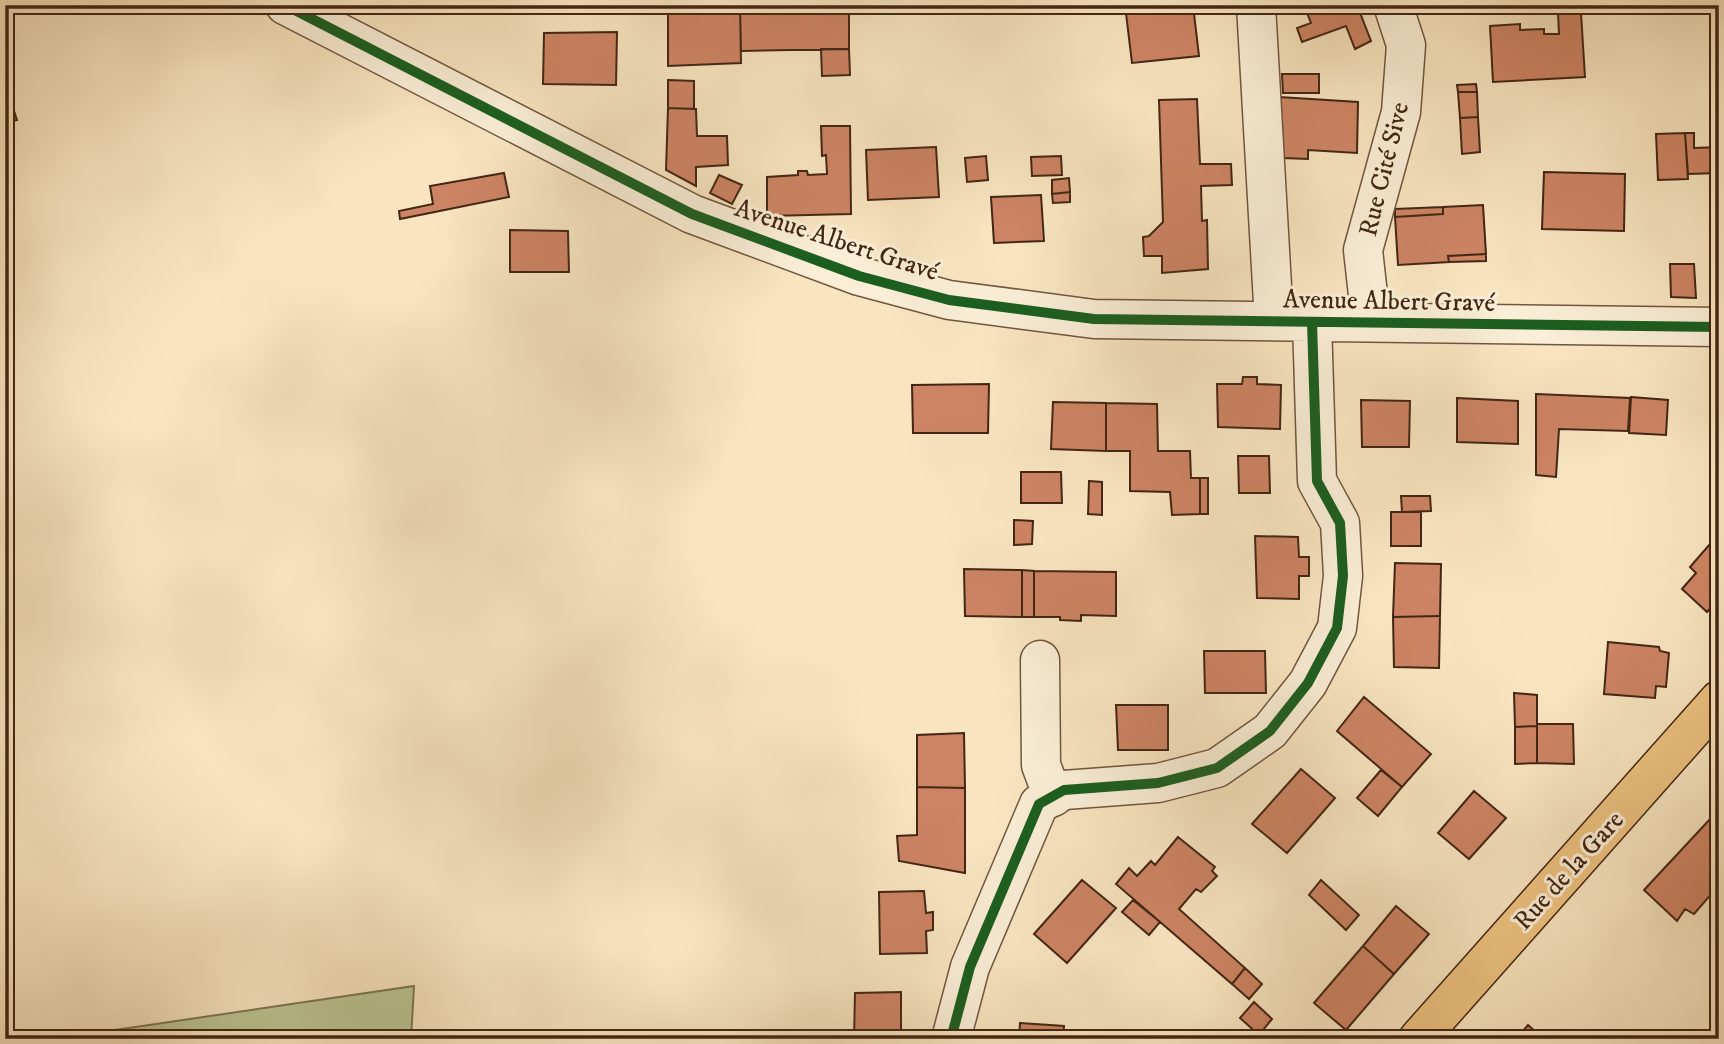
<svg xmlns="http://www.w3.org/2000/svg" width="1724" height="1044" font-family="'IM FELL DW Pica',serif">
  <rect width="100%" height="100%" fill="#f8e5c0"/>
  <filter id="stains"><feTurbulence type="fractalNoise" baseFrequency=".00286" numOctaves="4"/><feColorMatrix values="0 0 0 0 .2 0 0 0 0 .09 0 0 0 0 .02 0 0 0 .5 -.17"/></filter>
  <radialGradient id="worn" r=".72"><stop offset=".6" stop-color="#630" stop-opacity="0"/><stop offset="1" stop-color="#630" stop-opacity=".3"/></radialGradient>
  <!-- green -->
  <path fill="#bbc594" stroke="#7f7654" stroke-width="2" d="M414 986 411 1039H54Z"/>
  <!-- building -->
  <path fill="#cd8464" stroke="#432613" stroke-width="2" d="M668 5H740L741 63 668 66Z
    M740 5H849V49L741 51Z
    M1125 5H1193L1199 56 1132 63Z
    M1304 5H1357L1371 41 1355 49 1346 26 1302 42 1297 28 1311 23Z
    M1558 13H1581L1585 77 1493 82 1490 26 1520 24V30L1544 29V34H1559Z
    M617 32 616 85 543 84 544 33Z
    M821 49H849L850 75 822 76Z
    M1282 74H1319V93H1283Z
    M668 80 694 81V109L668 108Z
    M5 83 17 120 5 123Z
    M1476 84 1477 92H1458L1457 85Z
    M1458 92H1477L1478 117 1460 118Z
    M1279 97 1358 102 1357 153 1308 150V159L1283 158Z
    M1197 99 1200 164H1231L1232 185 1201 186 1202 221 1207 220 1208 269 1162 273V256H1144L1143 237 1149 236 1163 222 1159 100Z
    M668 108 696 109 697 136H727L728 165 696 167V186L666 170Z
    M1478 117 1480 152 1462 154 1460 118Z
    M821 126H850L851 214 767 216V177L798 175V171H807L808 175 827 174 826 155 822 156Z
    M1685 133 1688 179 1658 180 1656 134Z
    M1685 133H1694V148L1719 147V173L1688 174Z
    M936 147 939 197 868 200 866 150Z
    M986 156 988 180 967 182 965 158Z
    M1061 156 1062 175 1032 176 1031 157Z
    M1544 172 1625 174 1624 231 1542 229Z
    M504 173 509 197 400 219 399 211 433 204 430 186Z
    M719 175 742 185 732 204 710 193Z
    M1069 178 1070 192 1052 194V180Z
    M1070 192V202L1053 203 1052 194Z
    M1041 195 1044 241 994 243 991 197Z
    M1483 205 1486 254 1448 256 1449 262 1398 265 1395 217 1443 214V207Z
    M1443 207V214L1395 217V209Z
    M510 230 568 231 569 272H510Z
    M1486 254V261L1449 262 1448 256Z
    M1670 264H1694L1696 298 1671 297Z
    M1243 377H1257V384L1281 385 1280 429 1218 427 1217 384H1242Z
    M989 384 988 433H913L912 385Z
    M1536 394 1630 398 1628 431 1559 429 1556 477 1536 475Z
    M1631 397 1668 400 1666 435 1629 433Z
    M1457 398 1518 401V444L1457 442Z
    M1361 400 1410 401 1409 447H1362Z
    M1053 402 1106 403V451L1051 449Z
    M1106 403 1157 404 1158 451H1190L1191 478H1200V514L1172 515 1170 492 1130 491V451H1106Z
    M1238 456H1269L1270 493H1239Z
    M1021 472H1061L1062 503H1021Z
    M1200 478H1208V514H1200Z
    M1089 481 1102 482V515L1088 514Z
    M1401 496H1430L1431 511 1402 512Z
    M1391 512H1421V546H1391Z
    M1014 520 1033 521 1032 544 1014 545Z
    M1255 536 1298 537 1299 557H1309V576H1299V599L1257 598Z
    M1716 537 1719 539V599L1707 612 1682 589 1696 573 1690 567Z
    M1395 563 1441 564 1440 616 1393 617Z
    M964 569 1022 570V617L965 616Z
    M1022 570 1034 571V617H1022Z
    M1034 571 1116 572V616L1081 615V621L1060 620V617H1034Z
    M1440 616 1439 668 1394 667 1393 617Z
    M1608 642 1659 647 1660 651 1669 653 1666 687 1656 686 1655 698 1604 694Z
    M1204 651H1265L1266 693H1205Z
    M1514 693 1537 695V726L1515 727Z
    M1364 697 1431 754 1402 787 1337 731Z
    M1116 705H1168V750H1118Z
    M1537 724H1573L1574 764 1537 763Z
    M1537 726V763L1515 764V727Z
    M964 733 965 788 917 787V735Z
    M1301 769 1335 798 1287 853 1252 824Z
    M1381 770 1402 787 1378 816 1357 798Z
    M917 787 965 788V873L899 861 897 836 917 835Z
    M1474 791 1506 818 1469 859 1438 833Z
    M1712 817 1719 823V895L1713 892 1694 914 1685 909 1677 921 1644 890Z
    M1178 837 1215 867 1212 871 1217 876 1201 892 1196 889 1179 909 1245 968 1232 984 1116 884 1129 868 1137 876 1151 861 1155 865Z
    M1082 880 1116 908 1067 963 1034 934Z
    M1321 880 1359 915 1346 930 1309 895Z
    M924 891 926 913 933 912V930L926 931 927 953 880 954 879 892Z
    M1133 900 1160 922 1149 935 1122 912Z
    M1396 906 1429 934 1394 974 1363 946Z
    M1363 946 1394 974 1346 1030 1314 1003Z
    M1245 968 1262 984 1249 999 1232 984Z
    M901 992V1039H854L855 993Z
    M1254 1002 1272 1019 1259 1035 1240 1018Z
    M1020 1023 1064 1026 1063 1039H1019Z
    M1528 1025 1544 1039H1516Z"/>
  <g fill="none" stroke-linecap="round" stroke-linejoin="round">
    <!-- minor casing -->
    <g stroke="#70563e" stroke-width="41">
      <path id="minor" d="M285 5 692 214 859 276 949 300 1094 319 1719 327
        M1256 5 1274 321
        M1371 322 1363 250 1401 112 1406 45 1393 5
        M1040 660 1041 765 1053 797
        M951 1039 970 967 1039 804 1064 790 1158 783 1217 768 1270 731 1308 683 1337 628 1343 576 1340 523 1317 481 1312 322"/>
    </g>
    <!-- major casing -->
    <g stroke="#432613" stroke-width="41">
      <path id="major" d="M1418 1039 1719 700"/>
    </g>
    <!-- minor -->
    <use href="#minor" stroke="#faeed6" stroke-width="38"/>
    <!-- major -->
    <use href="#major" stroke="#ecc280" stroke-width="38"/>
    <!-- cycleway casing -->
    <g stroke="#faeed6" stroke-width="15">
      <path id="cycleway" d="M285 5 692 214 859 276 949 300 1094 319 1719 327
        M951 1039 970 967 1039 804 1064 790 1158 783 1217 768 1270 731 1308 683 1337 628 1343 576 1340 523 1317 481 1312 322"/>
    </g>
    <!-- cycleway -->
    <use href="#cycleway" stroke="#1b5e20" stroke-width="10"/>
  </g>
  <g text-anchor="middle" stroke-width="6" stroke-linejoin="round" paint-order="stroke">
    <!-- street labels -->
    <g font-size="26" fill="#432613" stroke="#faeed6">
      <text transform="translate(1383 169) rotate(-76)" y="9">Rue Cité Sive</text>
      <text transform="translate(837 239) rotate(18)" y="9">Avenue Albert Gravé</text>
      <text transform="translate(1389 300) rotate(1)" y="9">Avenue Albert Gravé</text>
      <text transform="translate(1568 870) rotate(-48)" y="9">Rue de la Gare</text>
    </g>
  </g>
  <!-- margin -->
  <rect width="1724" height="1044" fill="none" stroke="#f8e5c0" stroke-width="28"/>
  <rect x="7" y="7" width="1710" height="1030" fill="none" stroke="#432613" stroke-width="3.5"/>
  <rect x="14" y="14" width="1696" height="1016" fill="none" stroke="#432613" stroke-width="2"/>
  <rect width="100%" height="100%" filter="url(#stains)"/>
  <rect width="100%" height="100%" fill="url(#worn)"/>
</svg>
